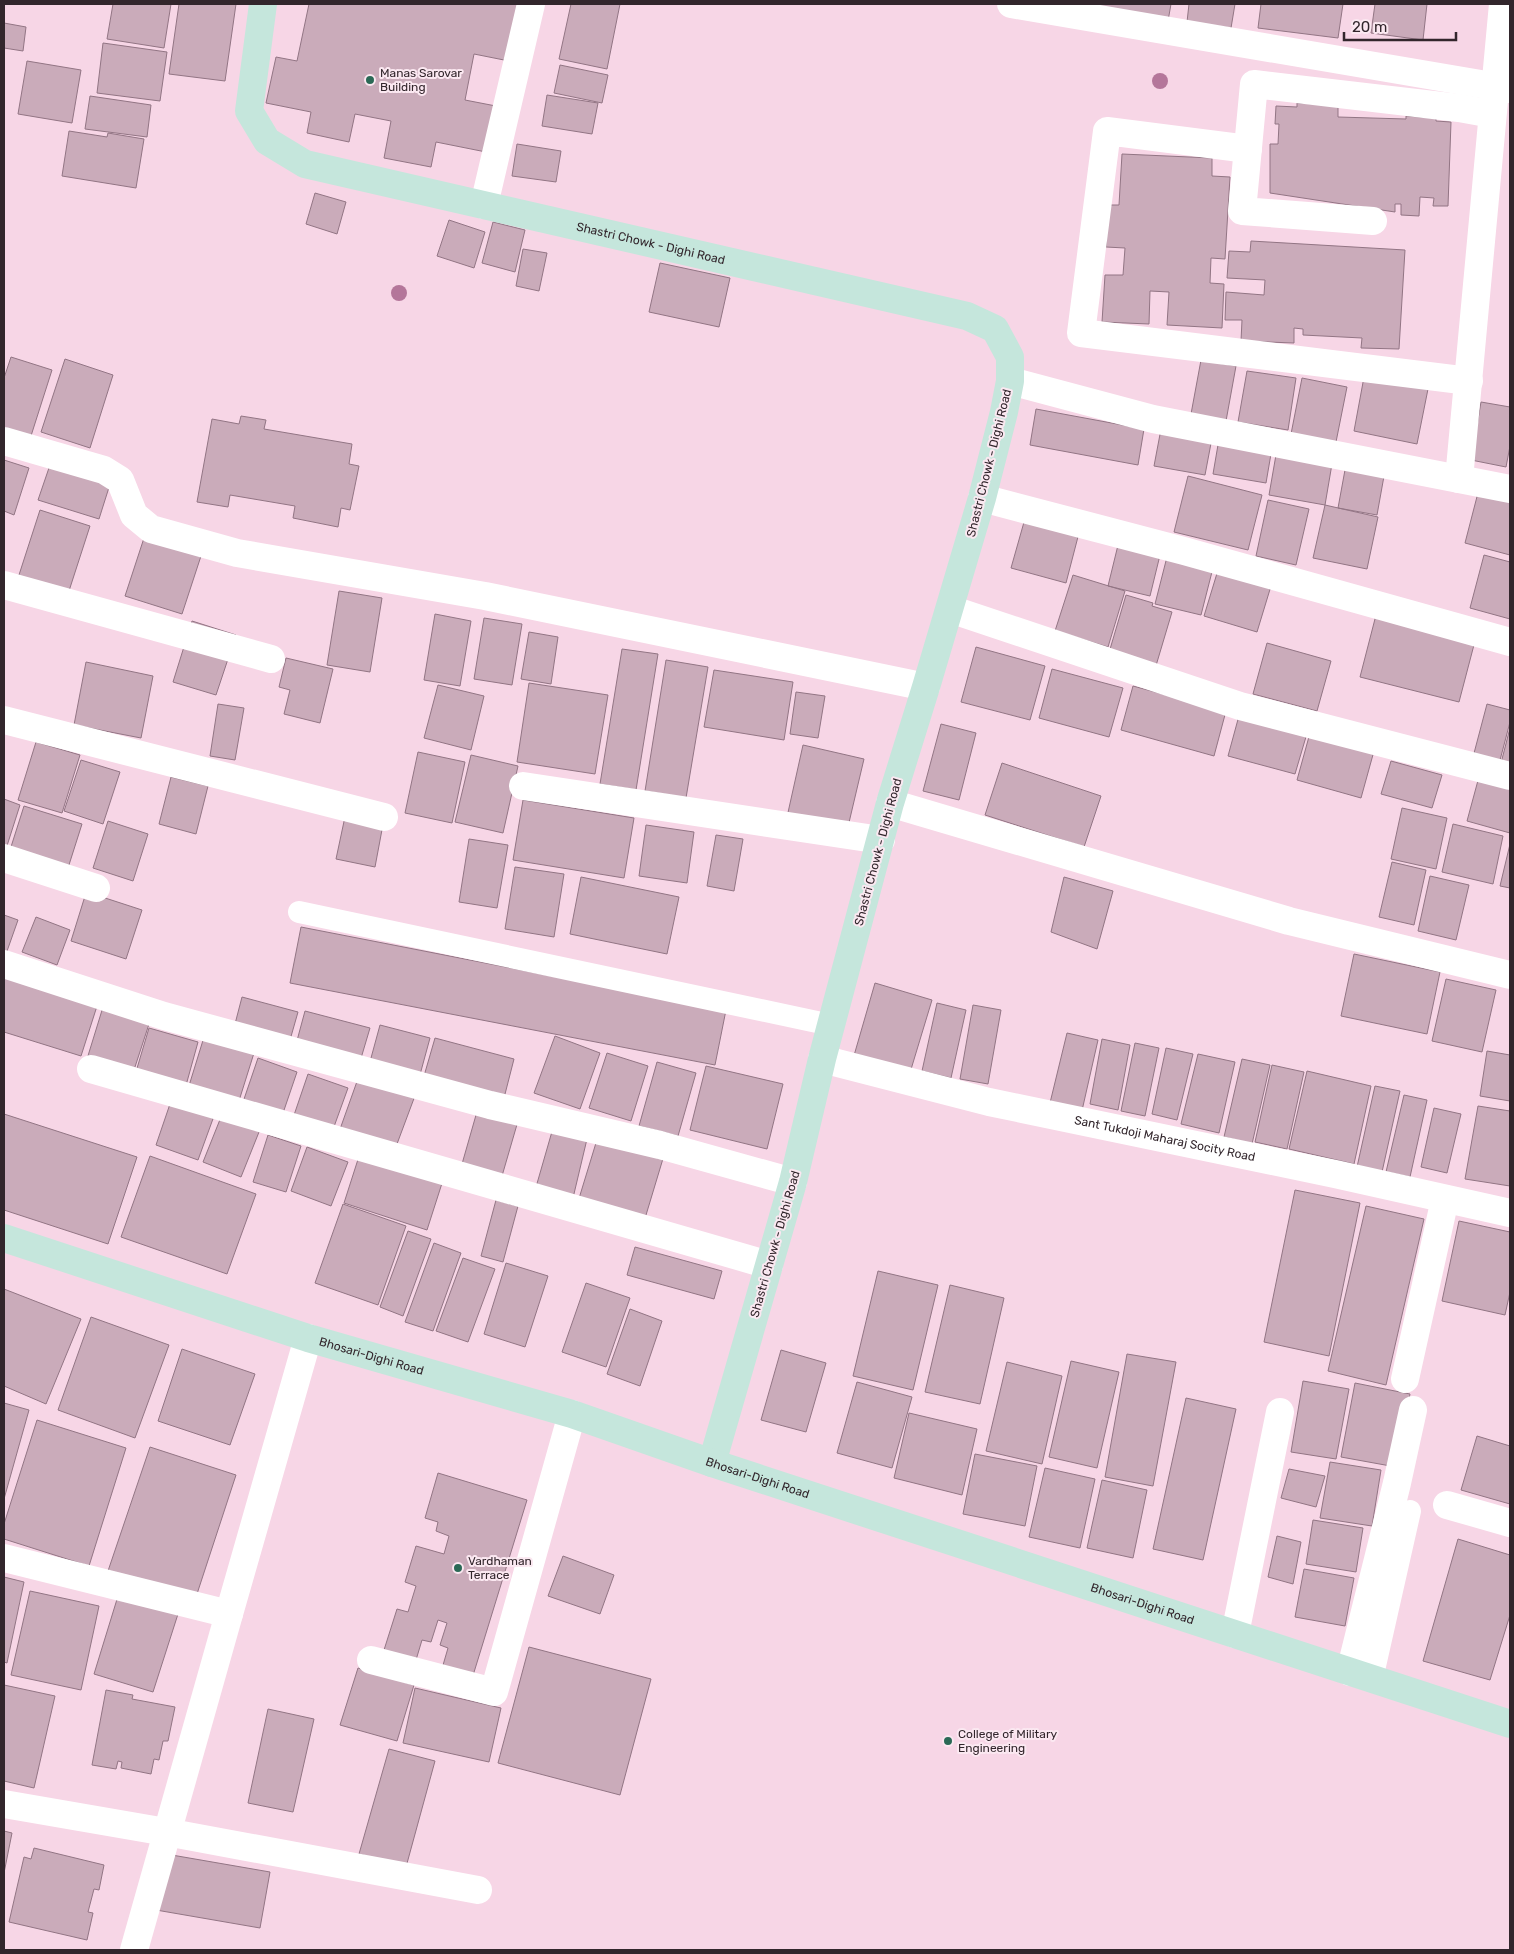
<svg xmlns="http://www.w3.org/2000/svg" width="1514" height="1954" font-family="Rubik,sans-serif">
  <rect width="100%" height="100%" fill="#f7d6e6"/>
  <!-- building -->
  <path fill="#caabba" stroke="#927584" d="M113 4H171L164 48 107 39Z
    M179 4H236L225 81 169 74Z
    M309 4H520L509 61 474 54 465 100 501 107 491 153 436 142 431 167 384 158 391 121 355 114 349 142 307 133 311 112 266 103 276 57 297 61Z
    M571 4H620L607 69 559 59Z
    M1097 4H1171L1168 21 1096 10Z
    M1189 4H1235L1231 28 1187 22Z
    M1261 4H1343L1338 38 1258 28Z
    M1375 4H1427L1423 40 1371 33Z
    M4 23 26 27 23 51 4 48Z
    M103 43 167 52 160 101 97 93Z
    M27 61 81 70 72 123 18 114Z
    M560 65 608 75 602 103 554 93Z
    M547 95 598 103 592 134 542 126Z
    M90 96 151 105 147 137 85 129Z
    M1297 103 1338 105V117L1406 119V116L1436 118V121L1451 122 1448 206H1433L1434 198 1420 197 1419 216 1401 215V204H1395V212L1270 193V144H1278L1279 124H1275L1276 106 1297 107Z
    M69 131 107 137 108 133 144 139 136 188 62 176Z
    M517 144 561 151 556 182 512 176Z
    M1122 154 1212 158V176L1230 177 1225 259 1211 258 1210 283 1224 284 1222 328 1167 325 1169 292 1150 291 1149 324 1102 322 1105 275H1123L1125 248 1106 247 1108 205H1119Z
    M315 193 346 202 337 234 306 224Z
    M449 220 485 232 474 268 437 256Z
    M493 222 525 230 515 272 482 263Z
    M1251 241 1405 250 1399 349 1361 348 1362 338 1303 335V329L1294 328V343L1241 341 1242 320H1225L1226 292 1264 295 1265 280 1227 278 1229 251 1250 252Z
    M523 249 547 253 539 291 516 286Z
    M660 263 730 278 719 327 649 312Z
    M11 357 52 370 30 439 4 431V378Z
    M65 359 113 375 90 448 41 432Z
    M1201 360 1236 366 1226 421 1191 414Z
    M1247 371 1296 378 1288 430 1238 422Z
    M1364 377 1428 389 1417 444 1354 431Z
    M1302 378 1347 387 1336 442 1291 434Z
    M1481 402 1510 407V446L1506 467 1471 460Z
    M1036 409 1144 429 1138 465 1030 445Z
    M241 416 266 420 264 429 352 444 349 464 359 466 350 510 341 508 338 527 293 518 295 506 230 495 228 507 197 502 212 419 239 424Z
    M1161 429 1212 438 1205 475 1154 466Z
    M1219 439 1272 448 1266 483 1213 474Z
    M1277 449 1333 458 1325 505 1269 495Z
    M1347 459 1386 465 1377 515 1338 508Z
    M4 460 29 468 14 515 4 511Z
    M51 462 111 481 99 519 38 500Z
    M1188 476 1262 495 1248 550 1174 532Z
    M1480 485 1510 493V555L1465 543Z
    M1268 500 1309 509 1296 565 1256 556Z
    M1325 505 1378 517 1367 569 1313 558Z
    M40 510 90 526 68 594 18 578Z
    M1026 515 1080 529 1066 583 1011 568Z
    M144 538 201 556 182 614 125 596Z
    M1119 541 1161 551 1150 596 1108 586Z
    M1169 549 1215 560 1201 615 1155 604Z
    M1484 555 1510 562V619L1470 608Z
    M1218 570 1271 586 1257 632 1204 616Z
    M1073 575 1125 591 1108 647 1055 631Z
    M339 591 382 598 370 672 327 665Z
    M1126 595 1153 603 1152 606 1172 612 1155 669 1108 656Z
    M435 614 471 621 460 686 424 680Z
    M1376 615 1475 641 1459 702 1360 677Z
    M484 618 522 624 512 685 474 679Z
    M192 621 236 635 216 695 173 682Z
    M529 632 558 637 551 684 521 679Z
    M1267 643 1331 661 1317 711 1253 694Z
    M976 647 1045 666 1030 720 961 702Z
    M622 649 658 654 636 790 600 784Z
    M286 658 333 669 320 723 284 714 290 690 279 687Z
    M666 660 708 667 686 798 645 791Z
    M86 662 153 676 141 738 74 725Z
    M1052 669 1123 688 1109 737 1039 718Z
    M714 670 793 682 784 740 704 727Z
    M529 683 608 695 595 774 517 762Z
    M438 685 484 696 471 750 424 738Z
    M1133 686 1226 711 1214 756 1121 730Z
    M796 692 825 696 818 738 790 734Z
    M218 704 244 708 235 760 210 756Z
    M1487 704 1510 710V722L1499 764 1473 757Z
    M1240 712 1308 730 1295 774 1228 756Z
    M941 724 976 733 959 800 923 791Z
    M1510 728V766L1501 763Z
    M1310 733 1374 751 1361 798 1297 780Z
    M36 742 80 755 62 813 18 800Z
    M803 745 864 759 847 831 787 817Z
    M418 752 465 762 452 823 405 813Z
    M471 755 518 766 503 833 455 822Z
    M81 760 120 772 103 824 64 811Z
    M1391 761 1442 775 1432 808 1381 794Z
    M1002 763 1101 796 1084 847 985 815Z
    M1480 773 1510 782V833L1467 821Z
    M171 777 208 786 196 834 159 824Z
    M4 799 20 805 5 852H4Z
    M523 800 634 818 624 878 513 860Z
    M24 806 82 824 68 868 10 850Z
    M1402 808 1447 818 1436 869 1391 859Z
    M346 812 384 819 375 867 336 859Z
    M108 821 148 834 133 881 93 868Z
    M1453 824 1503 836 1493 884 1442 872Z
    M646 825 694 832 687 883 639 876Z
    M716 835 743 839 734 891 707 886Z
    M469 839 508 845 497 908 459 902Z
    M1510 844V888L1500 886Z
    M1392 862 1426 870 1414 925 1379 917Z
    M515 867 564 874 554 937 505 929Z
    M1430 876 1469 885 1456 940 1418 931Z
    M581 877 679 897 667 954 570 934Z
    M1064 877 1113 891 1097 949 1051 932Z
    M96 895 142 910 126 959 71 941 85 896Z
    M4 915 18 920 6 954 4 953Z
    M36 917 70 930 57 965 22 952Z
    M301 927 726 1010 715 1065 290 983Z
    M1354 954 1440 972 1427 1034 1341 1016Z
    M4 973 98 1003 81 1056 4 1032Z
    M1446 979 1496 990 1482 1052 1432 1041Z
    M875 983 932 1000 909 1076 853 1059Z
    M242 997 298 1012 290 1040 235 1024Z
    M937 1003 966 1010 951 1078 922 1071Z
    M973 1005 1001 1010 988 1084 960 1079Z
    M103 1007 150 1021 133 1073 87 1059Z
    M305 1011 370 1028 359 1065 295 1048Z
    M380 1025 430 1038 418 1082 368 1069Z
    M149 1028 198 1042 185 1089 135 1075Z
    M1067 1033 1098 1040 1081 1115 1049 1107Z
    M555 1036 600 1053 580 1109 534 1093Z
    M204 1037 254 1053 238 1104 188 1089Z
    M435 1038 514 1059 504 1098 424 1076Z
    M1102 1039 1130 1045 1118 1110 1090 1104Z
    M1135 1043 1159 1048 1145 1116 1121 1111Z
    M1166 1048 1193 1054 1177 1120 1152 1114Z
    M1487 1051 1510 1055V1101L1480 1096Z
    M607 1053 648 1066 631 1121 589 1108Z
    M1198 1054 1235 1062 1219 1133 1181 1124Z
    M258 1058 297 1072 281 1119 242 1105Z
    M1242 1059 1270 1065 1252 1144 1224 1137Z
    M657 1062 696 1073 678 1136 639 1126Z
    M1272 1065 1304 1072 1287 1149 1255 1142Z
    M706 1066 783 1084 767 1149 690 1130Z
    M1307 1071 1371 1086 1354 1164 1289 1149Z
    M360 1073 416 1093 394 1152 339 1132Z
    M308 1074 348 1088 331 1135 292 1121Z
    M1375 1086 1400 1091 1382 1172 1357 1167Z
    M1404 1095 1427 1100 1410 1177 1386 1172Z
    M171 1101 214 1116 198 1160 156 1145Z
    M1478 1106 1510 1111V1186L1465 1179Z
    M478 1108 518 1121 502 1176 462 1164Z
    M1434 1108 1461 1114 1447 1173 1421 1167Z
    M223 1112 261 1127 241 1177 203 1162Z
    M4 1114 137 1157 108 1244 4 1210Z
    M553 1128 587 1139 573 1198 536 1187Z
    M599 1133 665 1152 643 1225 577 1205Z
    M268 1135 301 1146 286 1192 253 1182Z
    M307 1147 348 1162 331 1206 291 1191Z
    M361 1150 444 1177 427 1230 344 1203Z
    M150 1156 256 1194 227 1274 121 1237Z
    M1295 1190 1360 1203 1329 1356 1264 1342Z
    M496 1200 518 1206 503 1262 481 1256Z
    M343 1204 406 1226 378 1305 315 1283Z
    M1366 1206 1424 1219 1386 1385 1328 1371Z
    M1459 1221 1510 1232V1292L1505 1315 1442 1301Z
    M408 1231 431 1239 403 1316 380 1307Z
    M434 1243 461 1253 433 1331 405 1322Z
    M635 1247 722 1271 714 1299 627 1275Z
    M463 1258 495 1269 468 1342 436 1331Z
    M506 1263 548 1276 525 1347 484 1334Z
    M878 1271 938 1285 913 1390 853 1376Z
    M586 1283 630 1298 606 1367 562 1352Z
    M950 1285 1004 1298 980 1404 925 1392Z
    M4 1289 81 1319 46 1404 4 1386Z
    M630 1309 662 1321 640 1386 607 1374Z
    M91 1317 169 1345 135 1438 58 1410Z
    M182 1349 255 1374 230 1445 158 1421Z
    M781 1350 826 1363 806 1432 761 1420Z
    M1127 1354 1176 1362 1153 1486 1105 1477Z
    M1071 1361 1119 1372 1097 1468 1049 1457Z
    M1007 1362 1062 1376 1042 1464 986 1451Z
    M1303 1381 1349 1389 1336 1459 1291 1452Z
    M857 1382 912 1397 892 1468 837 1453Z
    M1355 1383 1410 1394 1396 1467 1341 1457Z
    M1186 1398 1236 1409 1203 1560 1153 1549Z
    M4 1403 29 1410 4 1499Z
    M909 1413 977 1429 962 1495 894 1478Z
    M37 1420 126 1448 89 1566 4 1539V1524Z
    M1477 1436 1510 1446V1504L1461 1490Z
    M150 1447 236 1475 195 1600 108 1571Z
    M975 1454 1037 1466 1025 1526 963 1514Z
    M1330 1462 1381 1470 1372 1526 1320 1518Z
    M1045 1468 1095 1479 1080 1548 1029 1537Z
    M1289 1469 1325 1476 1316 1507 1281 1498Z
    M438 1473 527 1500 471 1682 441 1672 448 1648 440 1645 447 1623 438 1620 431 1642 422 1640 416 1660 384 1650 397 1609 408 1612 416 1586 405 1582 416 1546 444 1554 449 1536 436 1531 438 1522 425 1518Z
    M1102 1480 1147 1490 1133 1558 1087 1548Z
    M1313 1520 1363 1528 1356 1572 1306 1564Z
    M1277 1536 1301 1542 1293 1584 1268 1577Z
    M1458 1539 1510 1555V1615L1490 1680 1423 1661Z
    M563 1556 614 1575 600 1614 548 1596Z
    M1304 1569 1354 1578 1345 1626 1295 1617Z
    M4 1577 24 1582 7 1663 4 1662Z
    M30 1591 99 1606 81 1690 11 1675Z
    M118 1596 178 1614 153 1692 94 1674Z
    M529 1647 651 1679 620 1795 498 1763Z
    M358 1668 414 1685 397 1741 340 1725Z
    M4 1685 55 1696 34 1788 4 1781Z
    M415 1688 501 1708 489 1762 403 1743Z
    M106 1690 133 1695 132 1699 175 1707 168 1741H163L159 1760 154 1759 151 1774 121 1768 122 1762 118 1761 116 1769 92 1765Z
    M268 1709 314 1719 293 1812 248 1803Z
    M389 1749 435 1761 406 1867 359 1854Z
    M4 1831 12 1833 4 1873Z
    M34 1848 104 1865 99 1890 94 1889 88 1912 93 1913 87 1940 9 1922 24 1857 31 1859Z
    M166 1854 270 1872 260 1928 156 1910Z"/>
  <g fill="none" stroke-linecap="round" stroke-linejoin="round">
    <!-- lane -->
    <path stroke="#fff" stroke-width="22" d="M299 912 831 1025
      M1372 1679 1410 1511"/>
    <!-- street -->
    <g stroke="#fff" stroke-width="28">
      <path d="M1011 4 1510 89"/>
      <path d="M1248 149 1107 131 1081 333 1469 381"/>
      <path d="M484 205 531 4"/>
      <path d="M1373 221 1242 211 1254 84 1459 108 1492 114"/>
      <path d="M1010 381 1153 419 1510 489"/>
      <path d="M4 441 104 470 120 480 134 515 151 529 237 553 485 596 926 687"/>
      <path d="M1459 479 1503 4"/>
      <path d="M982 498 1184 551 1510 642"/>
      <path d="M4 585 271 659"/>
      <path d="M950 609 1240 706 1510 776"/>
      <path d="M4 720 384 817"/>
      <path d="M523 786 881 840"/>
      <path d="M890 803 1289 921 1510 975"/>
      <path d="M4 858 96 888"/>
      <path d="M4 964 164 1016 490 1105 660 1145 793 1182"/>
      <path id="s1" d="M822 1059 989 1102 1335 1174 1510 1213"/>
      <path d="M91 1069 769 1265"/>
      <path d="M1405 1379 1445 1199"/>
      <path d="M1447 1505 1510 1523"/>
      <path d="M4 1558 229 1614 308 1338"/>
      <path d="M1235 1634 1280 1412"/>
      <path d="M371 1660 494 1692 572 1414"/>
      <path d="M1350 1672 1397 1483 1413 1410"/>
      <path d="M4 1804 166 1832 478 1890"/>
      <path d="M134 1950 229 1614"/>
    </g>
    <!-- secondary -->
    <g stroke="#c5e6dc" stroke-width="28">
      <path id="s2" d="M263 4 249 111 267 141 305 164 967 316 995 329 1010 357V381L1004 412 982 498 926 687 890 803 822 1059 793 1182 712 1463"/>
      <path id="s3" d="M4 1238 308 1338 572 1414 712 1463 1510 1724"/>
    </g>
  </g>
  <!-- trees -->
  <g fill="#b4769a">
    <circle cx="1160" cy="81" r="8"/>
    <circle cx="399" cy="293" r="8"/>
  </g>
  <!-- markers -->
  <g fill="#2b6956" stroke="#fbe8f1" stroke-width="2">
    <circle cx="370" cy="80" r="5"/>
    <circle cx="458" cy="1568" r="5"/>
    <circle cx="948" cy="1741" r="5"/>
  </g>
  <g text-anchor="middle" stroke-width="4" stroke-linejoin="round" paint-order="stroke">
    <!-- poi labels -->
    <g font-size="12" fill="#32262c" stroke="#fbe8f1" text-anchor="start">
      <text x="380" y="77">Manas Sarovar<tspan x="380" dy="14">Building</tspan></text>
      <text x="468" y="1565">Vardhaman<tspan x="468" dy="14">Terrace</tspan></text>
      <text x="958" y="1738">College of Military<tspan x="958" dy="14">Engineering</tspan></text>
    </g>
    <!-- street labels -->
    <g font-size="12" fill="#32262c" stroke="#fbe8f1">
      <text dy="4" stroke="none"><textPath href="#s2" startOffset="542">Shastri Chowk - Dighi Road</textPath></text>
      <text transform="translate(989 463) rotate(-76)" y="4">Shastri Chowk - Dighi Road</text>
      <text transform="translate(878 852) rotate(-75)" y="4">Shastri Chowk - Dighi Road</text>
      <text dy="4" stroke="none"><textPath href="#s1" startOffset="352">Sant Tukdoji Maharaj Socity Road</textPath></text>
      <text transform="translate(775 1244) rotate(-74)" y="4">Shastri Chowk - Dighi Road</text>
      <text dy="4" stroke="none"><textPath href="#s3" startOffset="386">Bhosari-Dighi Road</textPath></text>
      <text dy="4" stroke="none"><textPath href="#s3" startOffset="791">Bhosari-Dighi Road</textPath></text>
      <text dy="4" stroke="none"><textPath href="#s3" startOffset="1196">Bhosari-Dighi Road</textPath></text>
    </g>
  </g>
  <!-- border -->
  <rect width="1514" height="1954" fill="none" stroke="#32262c" stroke-width="10"/>
  <!-- scale -->
  <path d="M1344 32v8h112v-8" fill="none" stroke="#32262c" stroke-width="2.5"/>
  <text x="1352" y="32" font-size="15" fill="#32262c" stroke="#fbe8f1" stroke-width="4" paint-order="stroke">20 m</text>
</svg>
